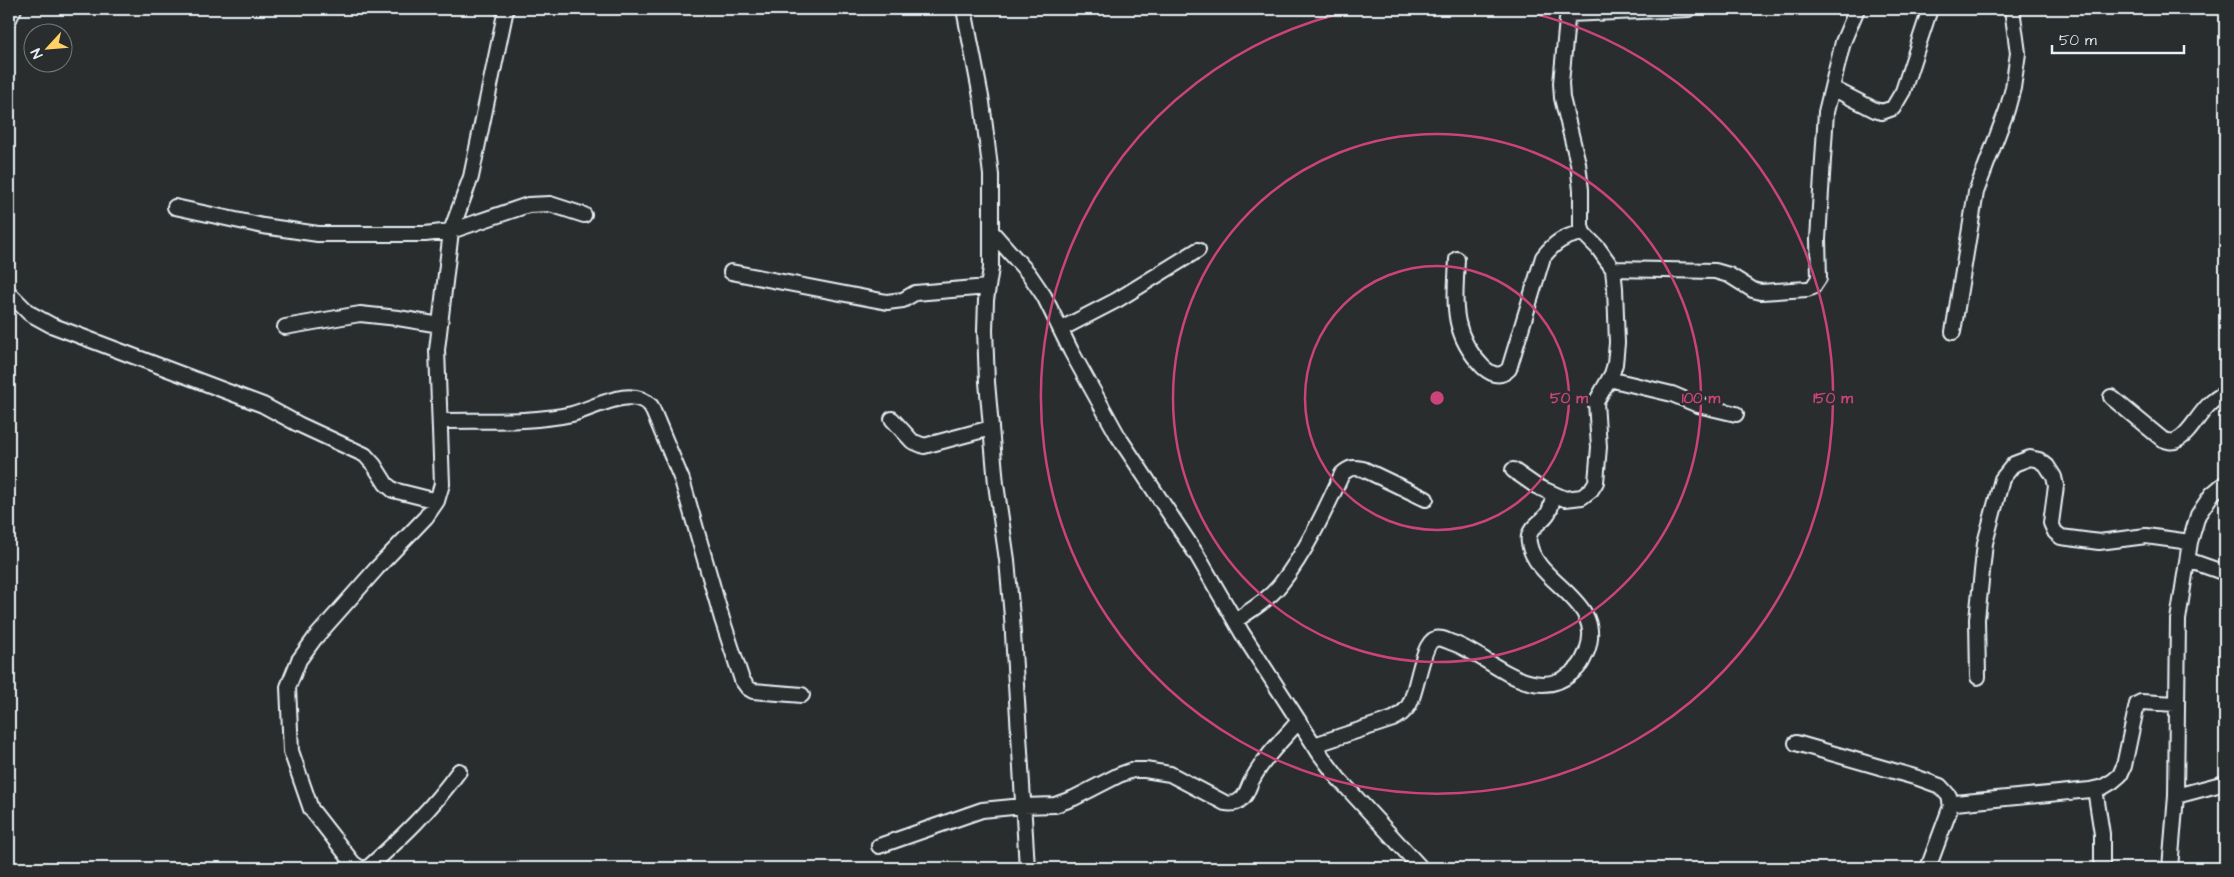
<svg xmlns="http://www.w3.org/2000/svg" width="2234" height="877" font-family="'Architects Daughter',sans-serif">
  <rect width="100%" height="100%" fill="#2a2d2e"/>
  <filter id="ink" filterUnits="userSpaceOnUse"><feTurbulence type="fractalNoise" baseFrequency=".02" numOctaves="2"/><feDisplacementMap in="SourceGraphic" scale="10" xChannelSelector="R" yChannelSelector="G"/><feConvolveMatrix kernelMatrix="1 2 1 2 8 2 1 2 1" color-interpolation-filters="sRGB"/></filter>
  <g filter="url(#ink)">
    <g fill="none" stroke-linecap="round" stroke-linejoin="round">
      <!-- street casing -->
      <g stroke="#e8f1f8" stroke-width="18">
        <path id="street" d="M964 9 982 102 991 175V268L986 300 985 330 987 382 996 484 1007 560 1012 617 1027 868
          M1568 14 1689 9
          M9 19 14 9
          M1832 88 1875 110 1882 112 1893 108 1903 91 1930 9
          M175 207 263 226 318 234H425L451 231 528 205 550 204 584 215
          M991 231 1029 274 1044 296 1071 351 1118 436 1197 555 1242 633 1320 754 1338 778 1421 868
          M1457 259C1455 302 1450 333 1483 367 1492 375 1500 378 1509 369L1543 257C1555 242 1564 236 1583 233
          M1613 269 1715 271 1729 275 1753 290 1761 292 1807 289 1813 287 1819 278 1818 239 1826 112 1843 42 1857 9
          M731 272 887 302 903 300 915 293 988 287
          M9 293 29 313 51 325 263 405 298 424 365 455 374 465 386 484 393 490 437 501
          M285 327 360 314 398 318 440 325
          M1061 329 1117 300 1198 250
          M1953 332 1976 192 2007 110 2013 88 2018 53 2012 9
          M1609 379 1672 394 1698 405 1736 414
          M2111 397 2162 439C2167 441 2172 443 2177 440 2193 433 2202 402 2225 394
          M892 419 912 441 924 446 991 428
          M440 421C481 420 532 423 572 414 595 408 631 385 651 406L682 480 722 619 742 680 748 688 753 691 802 695
          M1513 470 1536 486 1565 499 1582 497 1591 490 1596 482 1599 447 1596 402 1612 374 1615 364 1617 343 1615 288 1613 269 1598 248 1583 233 1581 226V190L1578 163 1562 98 1561 83 1568 9
          M2188 560 2225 573
          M1235 621C1251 610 1268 600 1280 585 1306 552 1325 511 1342 474 1350 467 1353 467 1363 469L1426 499
          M1978 677 1977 619 1985 543 2002 479 2014 464 2030 458 2039 460 2047 466 2054 477 2056 486 2051 523 2055 532 2061 537 2099 542 2146 536 2190 542
          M1796 743 1918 778 1940 786 1949 796 1951 806
          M1314 745 1393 719C1400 715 1405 712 1409 705 1417 692 1422 643 1435 639 1441 637 1447 641 1453 643 1490 656 1533 707 1573 672 1581 666 1583 660 1587 651 1606 600 1536 584 1529 543 1526 528 1542 523 1548 513 1552 507 1552 501 1553 494
          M2095 789 2102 834V868
          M2176 796 2225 783
          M879 846 982 810 1023 806 1055 805 1074 798 1119 775 1133 770H1145L1170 774 1225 803C1230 804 1236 804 1240 800 1247 796 1248 787 1252 780 1264 758 1282 740 1299 721
          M360 868 353 863 311 809 291 751 288 687 299 660 315 638 377 568 426 517 437 501 442 484 437 350 451 231 471 177 506 9
          M368 868C403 836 431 810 459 771
          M1928 868 1951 806 1955 803 2090 790 2103 787 2113 781 2120 775 2124 766 2137 704 2141 702 2176 704
          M2170 868 2176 796 2178 620 2190 542 2198 515 2212 494 2225 483"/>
      </g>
      <!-- street -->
      <use href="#street" stroke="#2a2d2e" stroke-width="14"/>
    </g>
  </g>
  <!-- distance rings -->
  <g fill="none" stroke="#ca437a" stroke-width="2.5">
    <circle cx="1437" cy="398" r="132"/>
    <circle cx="1437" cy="398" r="264"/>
    <path d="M1513 9A396 396 0 1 1 1361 9"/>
  </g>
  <circle cx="1437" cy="398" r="8" fill="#ca437a" stroke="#2a2d2e" stroke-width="2.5"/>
  <g font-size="15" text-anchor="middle" font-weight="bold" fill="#ca437a" stroke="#2a2d2e" stroke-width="5" stroke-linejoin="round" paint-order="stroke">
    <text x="1569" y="403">50 m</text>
    <text x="1701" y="403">100 m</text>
    <text x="1833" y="403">150 m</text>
  </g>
  <!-- margin -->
  <rect width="2234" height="877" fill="none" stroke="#2a2d2e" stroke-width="30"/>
  <rect x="15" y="15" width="2204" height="847" fill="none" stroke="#e8f1f8" stroke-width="2" filter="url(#ink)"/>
  <!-- north arrow -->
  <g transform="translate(48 48) rotate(244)"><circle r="24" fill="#2a2d2e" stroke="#767b7f"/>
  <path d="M0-4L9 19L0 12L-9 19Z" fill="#ffd166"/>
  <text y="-8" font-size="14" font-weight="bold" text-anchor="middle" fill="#e8f1f8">N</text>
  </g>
  <!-- scale -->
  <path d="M2052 45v8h132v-8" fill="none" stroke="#e8f1f8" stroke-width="2.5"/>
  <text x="2059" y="45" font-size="15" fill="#e8f1f8" stroke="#2a2d2e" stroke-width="4" paint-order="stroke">50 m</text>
</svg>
